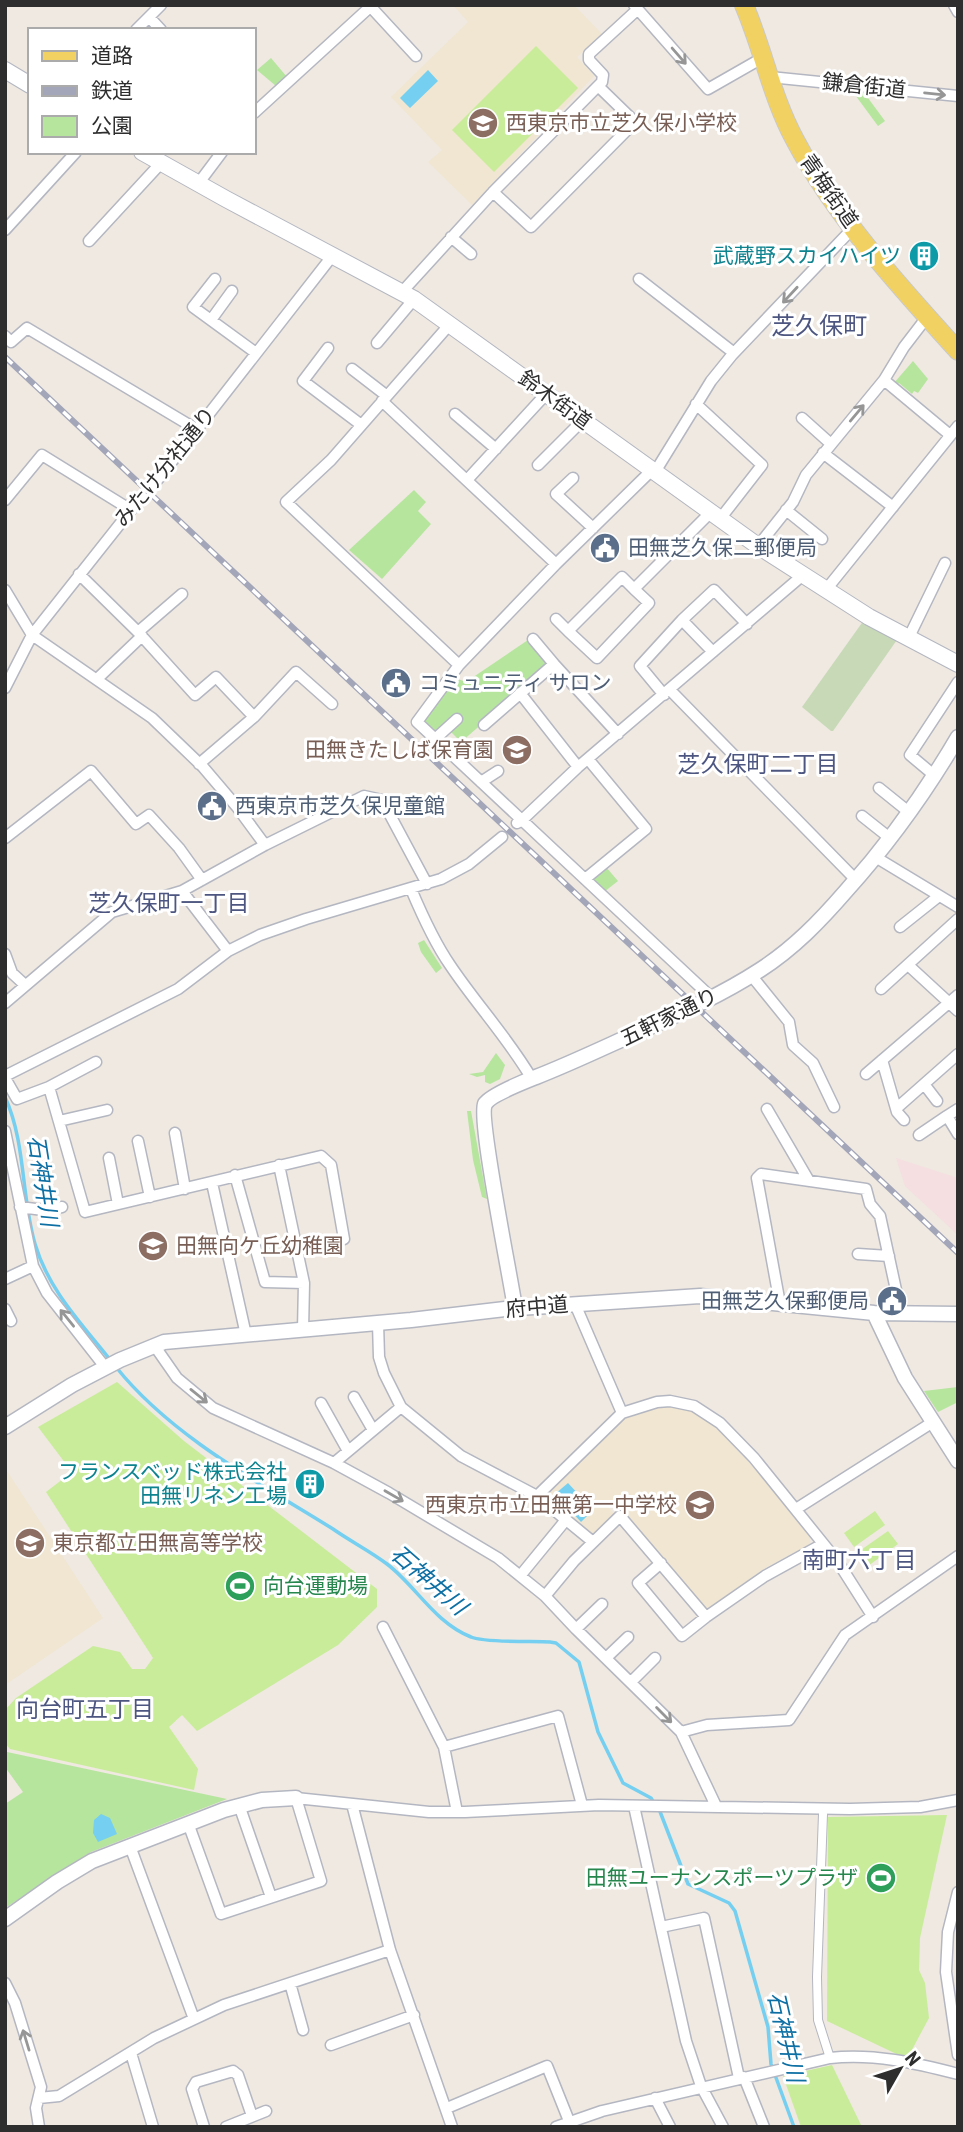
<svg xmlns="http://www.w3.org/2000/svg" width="963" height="2132" font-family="'Roboto Condensed','Noto Sans JP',sans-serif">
  <rect width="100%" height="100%" fill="#efe9e1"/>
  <!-- education -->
  <path fill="#f0e6d1" d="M453 5H574L602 34 577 57 594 76 472 205 428 162 442 150 391 97 468 22Z
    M663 1405 681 1407 696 1413 712 1424 765 1479 810 1535V1544L765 1568 708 1609 701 1606 612 1504 608 1507 614 1514 593 1534 585 1533 545 1500V1493L614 1425 631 1414Z
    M5 1468 103 1618 5 1685Z"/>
  <!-- medical -->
  <path fill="#f5dfe0" d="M896 1158 958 1178V1235L905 1186Z"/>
  <!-- green -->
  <path fill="#b6e59e" d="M271 58 287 77 276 86 257 70Z
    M850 88 878 90 868 98 885 121 878 126Z
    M913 361 928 379 918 393 914 391 912 394 899 383 897 385 894 383Z
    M414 490 426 502 418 511 431 524 382 579 349 550Z
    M528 640 550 665 461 742 445 726 435 737 420 721 455 678 466 682Z
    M606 867 618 881 604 892 592 881V878Z
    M424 940 442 968 436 973 421 952 418 943Z
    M496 1053 505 1065 500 1079 490 1084 485 1082V1075L477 1077 469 1074 483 1072Z
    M467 1111H471L487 1199 482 1197 473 1160Z
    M958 1387V1402L938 1412 924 1391Z
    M7 1752 227 1799 91 1852 5 1908V1804L23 1792 5 1767Z"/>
  <!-- cemetery -->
  <path fill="#c8d9b8" d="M864 620 899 637 833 731H831L802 707Z"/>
  <!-- pitch -->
  <path fill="#c9ec9a" d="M536 46 578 88 494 172 452 130Z
    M117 1382 184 1441 377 1589V1607L338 1645 197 1731 182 1715 169 1727 198 1769 194 1790 10 1749 5 1743V1710L16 1698 93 1646 120 1652 132 1669H145L153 1658 46 1492 72 1472 38 1427Z
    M875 1511 885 1525 854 1547 844 1533Z
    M888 1531 898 1544 868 1566 858 1552Z
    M947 1815 920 1938 919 1970 925 1983 929 2018 907 2059 827 2021 828 1817Z
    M832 2065 862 2127H801L783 2076Z"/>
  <!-- water -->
  <path fill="#75cff0" d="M428 70 438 81 410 108 400 98Z
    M568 1483 593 1510 581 1522 555 1494Z
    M101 1814 110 1818 117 1834 98 1842 93 1833 94 1820Z"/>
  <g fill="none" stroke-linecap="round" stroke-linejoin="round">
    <!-- stream -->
    <path stroke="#75cff0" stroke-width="3.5" d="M5 1097C26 1143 21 1196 35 1244 49 1291 82 1324 111 1361
      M116 1367C170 1435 259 1483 333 1529 350 1541 370 1551 387 1564 416 1586 435 1623 471 1637 484 1643 533 1641 550 1642L556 1643 579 1662 598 1732 623 1783 651 1798 654 1803
      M659 1809 688 1884 729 1903 735 1911 768 2027 771 2064 794 2127"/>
    <!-- pedestrian casing -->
    <g stroke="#b4b7c1" stroke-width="10">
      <path id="pedestrian" d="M823 1814 817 1977 818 2020 830 2058"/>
    </g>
    <!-- minor casing -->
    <g stroke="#b4b7c1" stroke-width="13">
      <path id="minor" d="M369 5 416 56
        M634 5 708 89 764 57
        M954 5 958 12
        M149 17 161 30
        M136 30 161 5
        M770 77 958 96
        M254 113 370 7
        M198 184 222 152
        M493 192 531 227 635 122 598 86
        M5 230 76 152
        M451 237 471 254
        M89 241 161 163
        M215 279 193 307 256 353
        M639 279 734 353
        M402 292 493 192 602 82 603 75 589 60V54L638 9
        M211 320 232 291
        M450 324 331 460 286 502 459 665 417 722 711 997
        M5 336 11 342 27 328 196 429
        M377 343 414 299
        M328 348 303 381 360 424
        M352 369 387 396
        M884 380 950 435
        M382 401 556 564
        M696 404 762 465 720 519
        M455 414 496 449
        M802 418 831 444
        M823 453 893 507
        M538 465 583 420
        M655 472 711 381 732 355 854 227
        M573 478 556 494 593 528
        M467 480 546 394
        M5 500 42 455 131 510
        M786 510 822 539
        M758 546 793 502 806 475 884 380 904 347 927 317
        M79 574 138 632 195 695 216 677 254 717
        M634 589 622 577 568 631 597 658 649 603 634 589 711 512
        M5 590 32 635 152 718 203 767 237 807 265 845
        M825 591 958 426
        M556 619 568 631
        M682 620 713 652
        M138 632 182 594
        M909 637 945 563
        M533 639 554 664
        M459 665 556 564 652 470
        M97 679 142 636
        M5 688 32 635 131 510 159 478 333 255
        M670 690 856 880
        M520 693 578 767
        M664 695 640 666 682 620 714 590 747 624
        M484 725 554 664 618 734
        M435 739 457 719
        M199 764 254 717 296 672 332 704
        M935 776 910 755 958 682
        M481 782 498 771
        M879 788 910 813
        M862 816 891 839
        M517 823 521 821 578 767 803 575
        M5 838 91 771 136 824 149 815 179 848 202 880
        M877 858 958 907
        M585 879 646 829 588 759
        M411 889C422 915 434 942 450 965 476 1004 508 1038 532 1079
        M182 891 228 951
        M900 927 939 896
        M5 954 12 973 25 985
        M908 965 958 1011
        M751 975 789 1022 793 1045 813 1063 834 1107
        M881 989 958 919
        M5 1003 112 912 182 891 265 845 364 796 382 800 427 884
        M882 1060 897 1112 904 1120
        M866 1074 958 995
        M5 1076 178 989 228 951 260 935 306 919 441 879 469 864 502 837
        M5 1078 17 1099 49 1087 96 1062
        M924 1084 937 1101
        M49 1087 85 1212 321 1156 331 1165 344 1239 297 1247
        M898 1107 958 1054
        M767 1109 809 1181
        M958 1109 947 1116 958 1134
        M59 1121 107 1110
        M5 1131 33 1266 47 1293 105 1367
        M175 1133 185 1189
        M919 1135 947 1116
        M138 1141 150 1197
        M109 1158 118 1204
        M279 1165 304 1283 303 1330
        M235 1175 265 1282 304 1283
        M212 1183 246 1335
        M20 1207 43 1210 62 1207
        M858 1254 889 1256
        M5 1279 33 1266
        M575 1304 622 1413
        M780 1304 757 1178 761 1174 866 1189 870 1204 880 1216 901 1313
        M5 1309 11 1321
        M378 1323 379 1357 384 1373 401 1407 461 1456 537 1496 593 1542
        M154 1345 177 1378 213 1408 334 1463 389 1493 498 1558 545 1596 576 1629 681 1732 716 1806
        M354 1397 373 1430
        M321 1403 348 1451
        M334 1463 401 1407
        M537 1496 622 1413 657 1402 670 1401 694 1406 720 1423 754 1458 838 1562 873 1617
        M796 1509 933 1422
        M661 1563 638 1583 682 1636 706 1617
        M520 1576 565 1521
        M545 1596 574 1561 620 1516 706 1617 765 1576 823 1544
        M383 1627 444 1747 457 1812
        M576 1629 602 1604
        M606 1658 628 1637
        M631 1682 655 1658
        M681 1732 707 1725 789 1720 845 1635 958 1556
        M444 1747 558 1716 582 1805
        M352 1804 390 1950 452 2127
        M239 1805 271 1897
        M634 1806 686 2041 701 2086 723 2127
        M188 1823 221 1914 321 1881 296 1798 429 1812H465L599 1805 850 1809 920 1807 958 1800
        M130 1846 194 2019
        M958 1892 948 1932 946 1972 958 2055
        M661 1927 704 1918 739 2078
        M5 1983 15 2003 41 2087 36 2108 39 2127
        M290 1983 303 2030
        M331 2045 414 2015
        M131 2053 153 2127
        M744 2077 764 2127
        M39 2098 59 2096 154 2038 224 2005 390 1950
        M655 2098 670 2127
        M447 2108 547 2066 569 2121
        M204 2127 192 2089 196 2082 233 2071 238 2075 252 2116
        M226 2127 266 2111
        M556 2127 602 2111 830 2058C873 2053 916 2063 958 2074"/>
    </g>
    <!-- tertiary casing -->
    <g stroke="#b4b7c1" stroke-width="17">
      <path id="tertiary" d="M515 1308C511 1280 478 1118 485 1104 490 1095 526 1081 536 1077 572 1063 607 1046 643 1030 683 1012 723 994 760 970 794 948 820 921 846 891 890 842 924 795 958 737
        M874 1313 905 1378 958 1461
        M5 1427 72 1385 120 1360 164 1342 411 1320 505 1309 700 1296 874 1313 958 1314
        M5 1919 57 1882 92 1861 224 1810 262 1800 296 1798"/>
    </g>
    <!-- secondary casing -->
    <g stroke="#b4b7c1" stroke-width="18">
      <path id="secondary" d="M5 70 30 85
        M142 152 226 199 414 299 758 546 869 617 958 664"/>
    </g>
    <!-- primary casing -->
    <g stroke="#c9c9c9" stroke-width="20">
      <path id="primary" d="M744 5C763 49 772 98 795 140 835 216 900 287 958 351"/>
    </g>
    <!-- pedestrian -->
    <use href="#pedestrian" stroke="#fff" stroke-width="8"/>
    <!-- minor -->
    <use href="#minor" stroke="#fff" stroke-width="10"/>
    <!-- tertiary -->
    <use href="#tertiary" stroke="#fff" stroke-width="14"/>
    <!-- secondary -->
    <use href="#secondary" stroke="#fff" stroke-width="16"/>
    <!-- primary -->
    <use href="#primary" stroke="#f2d163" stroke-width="18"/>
    <!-- rail casing -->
    <g stroke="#a3a6b8" stroke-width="6">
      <path id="rail" d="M5 357 958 1253"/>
    </g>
    <!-- rail -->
    <use href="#rail" stroke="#fff" stroke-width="3.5" stroke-dasharray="10" stroke-linecap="butt"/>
  </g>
  <!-- one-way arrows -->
  <defs><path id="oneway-shaft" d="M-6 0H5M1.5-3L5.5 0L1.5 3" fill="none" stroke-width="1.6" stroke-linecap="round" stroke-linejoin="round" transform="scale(1.75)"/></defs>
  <g stroke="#969696">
    <use href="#oneway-shaft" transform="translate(679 56) rotate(49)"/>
    <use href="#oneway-shaft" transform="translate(935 94) rotate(6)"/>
    <use href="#oneway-shaft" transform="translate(790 295) rotate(133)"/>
    <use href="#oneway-shaft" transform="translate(857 413) rotate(-50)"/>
    <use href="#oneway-shaft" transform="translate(67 1318) rotate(-129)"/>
    <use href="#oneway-shaft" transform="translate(199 1396) rotate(39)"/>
    <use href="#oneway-shaft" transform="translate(394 1496) rotate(30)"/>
    <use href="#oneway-shaft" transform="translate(664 1715) rotate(45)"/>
    <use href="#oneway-shaft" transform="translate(26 2040) rotate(-107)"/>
  </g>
  <!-- icons -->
  <defs>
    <g id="school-disc" transform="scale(1.575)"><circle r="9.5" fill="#8d6e63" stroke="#fff"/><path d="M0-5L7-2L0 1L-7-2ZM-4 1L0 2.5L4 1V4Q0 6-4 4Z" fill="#fff"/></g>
    <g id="building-disc" transform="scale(1.575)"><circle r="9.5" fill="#0f9aa8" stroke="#fff"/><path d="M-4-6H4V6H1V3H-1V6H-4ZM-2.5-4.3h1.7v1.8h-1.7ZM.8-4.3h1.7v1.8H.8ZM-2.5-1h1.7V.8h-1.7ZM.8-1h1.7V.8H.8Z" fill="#fff"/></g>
    <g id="civic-disc" transform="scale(1.575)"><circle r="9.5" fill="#5c6f8a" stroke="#fff"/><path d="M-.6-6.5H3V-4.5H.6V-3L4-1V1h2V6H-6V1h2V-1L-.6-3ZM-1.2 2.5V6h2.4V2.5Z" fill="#fff"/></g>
    <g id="stadium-disc" transform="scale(1.575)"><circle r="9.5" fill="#2e9e5b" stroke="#fff"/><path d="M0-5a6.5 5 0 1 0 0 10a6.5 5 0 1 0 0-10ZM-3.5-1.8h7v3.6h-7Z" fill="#fff"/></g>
  </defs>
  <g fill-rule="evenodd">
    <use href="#school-disc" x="483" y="123"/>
    <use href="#building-disc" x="924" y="256"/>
    <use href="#civic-disc" x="605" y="548"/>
    <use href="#civic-disc" x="396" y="683"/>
    <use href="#school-disc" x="517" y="750"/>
    <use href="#civic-disc" x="212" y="806"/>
    <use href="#school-disc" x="153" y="1246"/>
    <use href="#civic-disc" x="892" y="1301"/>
    <use href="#building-disc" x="310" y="1484"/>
    <use href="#school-disc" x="700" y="1505"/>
    <use href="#school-disc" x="30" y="1543"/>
    <use href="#stadium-disc" x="240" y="1586"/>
    <use href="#stadium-disc" x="881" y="1878"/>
  </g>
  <g text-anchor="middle" stroke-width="6" stroke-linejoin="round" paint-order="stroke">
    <!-- street labels -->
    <g font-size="21" fill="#2e2e2e" stroke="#fff">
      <text transform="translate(864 86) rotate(6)" y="7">鎌倉街道</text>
      <text transform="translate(829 191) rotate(55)" y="7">青梅街道</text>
      <text transform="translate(555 400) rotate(36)" y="7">鈴木街道</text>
      <text transform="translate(165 467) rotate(-51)" y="7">みたけ分社通り</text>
      <text transform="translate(669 1017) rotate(-26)" y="7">五軒家通り</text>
      <text transform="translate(537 1307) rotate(-5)" y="7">府中道</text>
    </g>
    <!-- education labels -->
    <g font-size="21" fill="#785e54" stroke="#fff" text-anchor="start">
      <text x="506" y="130">西東京市立芝久保小学校</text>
      <text x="494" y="757" text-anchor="end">田無きたしば保育園</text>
      <text x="176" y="1253">田無向ケ丘幼稚園</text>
      <text x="677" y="1512" text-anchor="end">西東京市立田無第一中学校</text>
      <text x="53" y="1550">東京都立田無高等学校</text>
    </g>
    <!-- culture labels -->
    <g font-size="21" fill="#0d838f" stroke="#fff" text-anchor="end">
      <text x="901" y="263">武蔵野スカイハイツ</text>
      <text x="287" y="1479">フランスベッド株式会社<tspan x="287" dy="24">田無リネン工場</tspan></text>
    </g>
    <!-- service labels -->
    <g font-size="21" fill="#4e5e75" stroke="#fff" text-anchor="start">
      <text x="628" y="555">田無芝久保二郵便局</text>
      <text x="419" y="690">コミュニティ サロン</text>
      <text x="235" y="813">西東京市芝久保児童館</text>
      <text x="869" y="1308" text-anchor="end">田無芝久保郵便局</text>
    </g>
    <!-- leisure labels -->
    <g font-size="21" fill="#27864d" stroke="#fff" text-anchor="start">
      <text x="263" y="1593">向台運動場</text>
      <text x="858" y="1885" text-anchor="end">田無ユーナンスポーツプラザ</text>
    </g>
    <!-- neighbourhood labels -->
    <g font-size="23" fill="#4d5680" stroke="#fff">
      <text x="758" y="772">芝久保町二丁目</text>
      <text x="169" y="911">芝久保町一丁目</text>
      <text x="859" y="1568">南町六丁目</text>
      <text x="85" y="1717">向台町五丁目</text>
    </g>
    <!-- water labels -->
    <g font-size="23" font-style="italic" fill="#0d6fa3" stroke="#fff">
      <text transform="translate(43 1181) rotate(81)" y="8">石神井川</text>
      <text transform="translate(429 1580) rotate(41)" y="8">石神井川</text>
      <text transform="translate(786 2037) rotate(77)" y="8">石神井川</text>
    </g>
    <!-- quarter labels -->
    <g font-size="24" fill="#4d5680" stroke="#fff">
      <text x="819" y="334">芝久保町</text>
    </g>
  </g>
  <!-- border -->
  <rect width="963" height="2132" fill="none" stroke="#2e2e2e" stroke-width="14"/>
  <!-- legend -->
  <rect x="28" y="28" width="228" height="126" fill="#ffffff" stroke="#ababab" stroke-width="2"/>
  <rect x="42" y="51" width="35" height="10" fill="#f2d163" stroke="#ababab" stroke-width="2"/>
  <text x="91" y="63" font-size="21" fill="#2e2e2e">道路</text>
  <rect x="42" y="86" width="35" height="10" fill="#a3a6b8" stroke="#ababab" stroke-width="2"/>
  <text x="91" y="98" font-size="21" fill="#2e2e2e">鉄道</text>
  <rect x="42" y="116" width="35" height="21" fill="#b6e59e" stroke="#ababab" stroke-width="2"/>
  <text x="91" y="133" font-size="21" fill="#2e2e2e">公園</text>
  <!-- north arrow -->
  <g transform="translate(900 2069) rotate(51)" stroke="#ffffff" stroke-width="5" paint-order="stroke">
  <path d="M0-5L12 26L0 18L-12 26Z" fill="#2e2e2e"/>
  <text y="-10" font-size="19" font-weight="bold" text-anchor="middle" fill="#2e2e2e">N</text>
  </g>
</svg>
